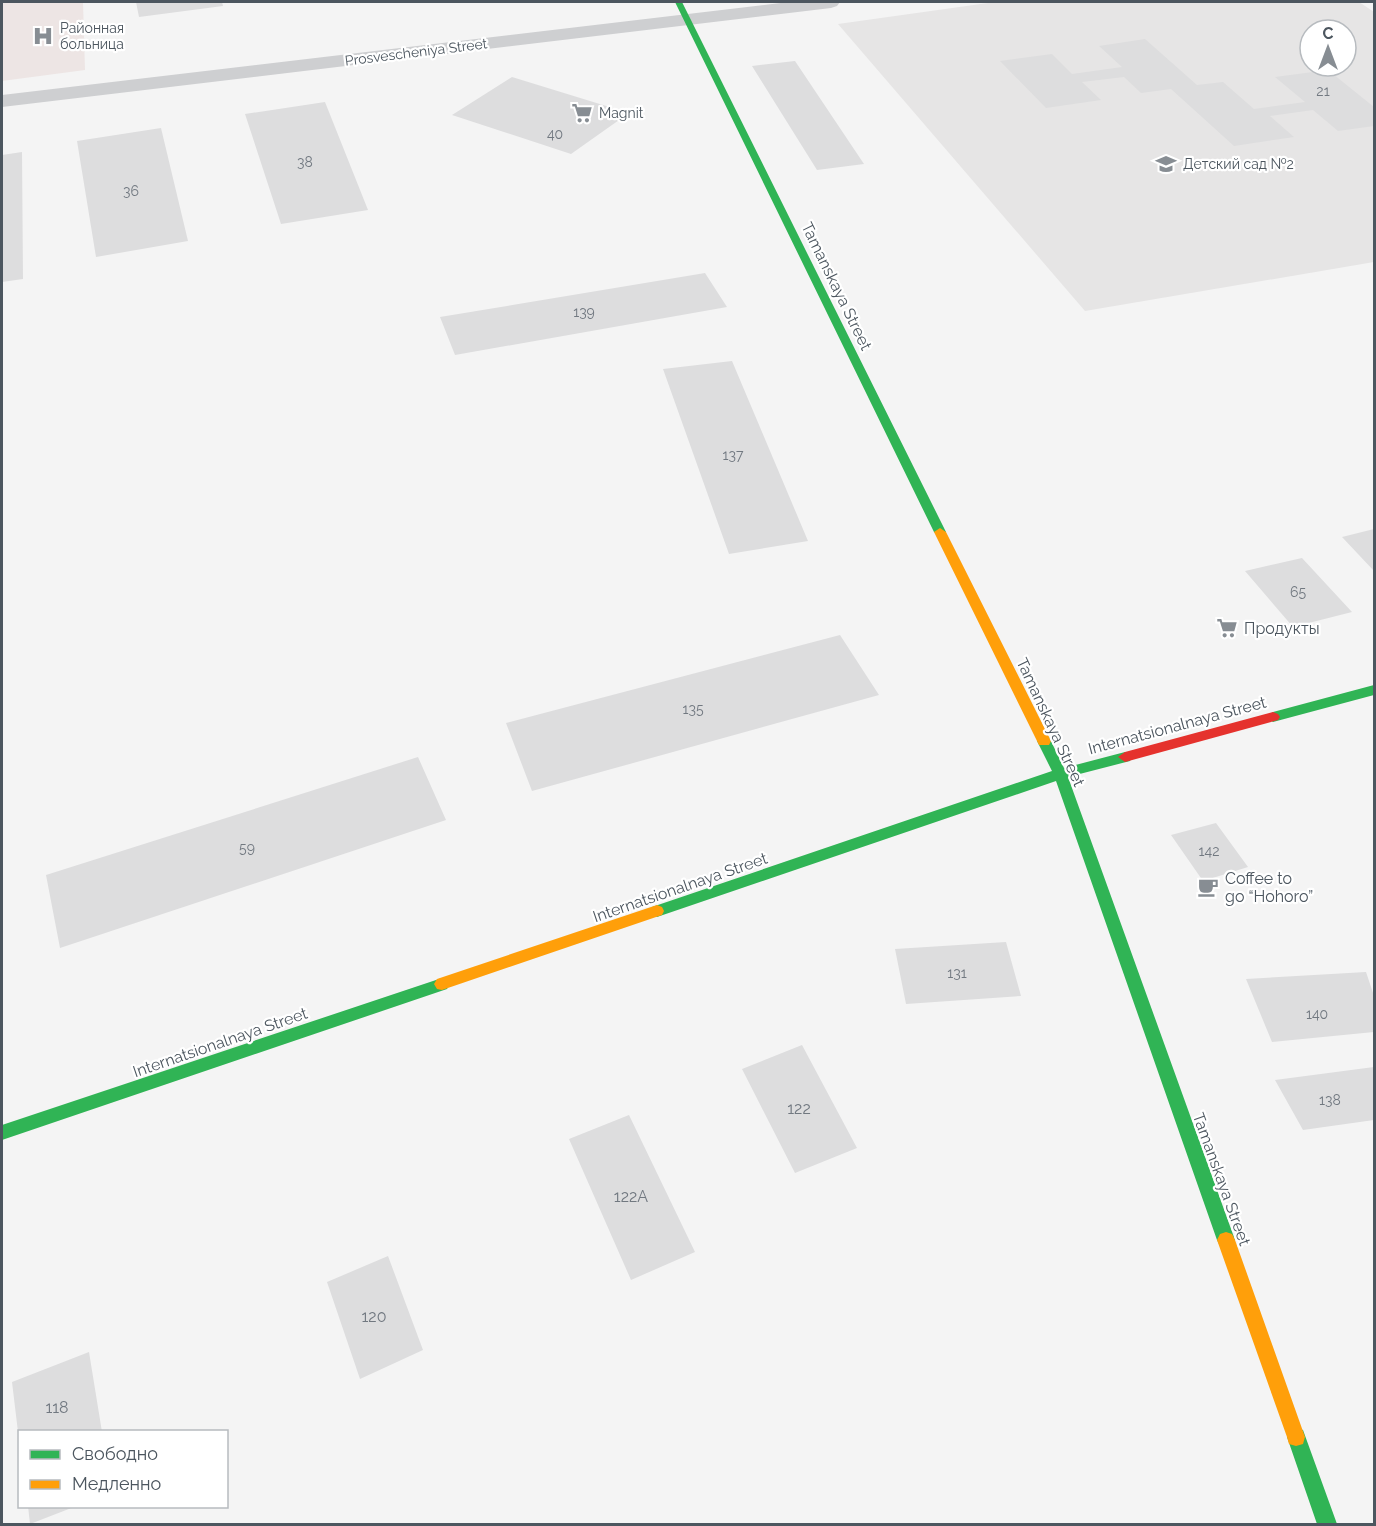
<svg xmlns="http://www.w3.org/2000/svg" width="1376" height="1526" font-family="Raleway,sans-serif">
  <rect width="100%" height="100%" fill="#f4f4f4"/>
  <!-- education -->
  <path fill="#e6e5e5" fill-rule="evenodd" d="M995 2H1359L1374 12V262L1085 311 838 24ZM1310 30H1346V66H1310Z"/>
  <!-- medical -->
  <path fill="#ede5e4" d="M2 2H83L85 70 2 81Z"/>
  <!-- building -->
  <path fill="#ddddde" d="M136 2H222L223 6 139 17Z
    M1145 39 1197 85 1223 82 1254 109 1305 102 1275 77 1328 70 1374 107V126L1338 131 1313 110 1270 116 1294 137 1234 146 1171 89 1141 93 1124 77 1082 82 1101 100 1046 108 1000 61 1052 54 1072 74 1122 67 1099 46Z
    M795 61 864 164 817 170 752 66Z
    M512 77 629 113 571 154 452 115Z
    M325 102 368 210 281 224 245 114Z
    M161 128 188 241 96 257 77 141Z
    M22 152 23 279 2 282V155Z
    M705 273 727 307 455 355 440 317Z
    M732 361 808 541 729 554 663 369Z
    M1374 529V571L1342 537Z
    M1302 558 1352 612 1293 627 1245 571Z
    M840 635 879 695 532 791 506 723Z
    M418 757 446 820 60 948 46 875Z
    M1216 823 1248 867 1203 881 1171 835Z
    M1006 942 1021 996 906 1004 895 949Z
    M1366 972 1374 996V1032L1272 1042 1246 979Z
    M802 1045 857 1148 795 1173 742 1069Z
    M1374 1067V1120L1303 1130 1275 1080Z
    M629 1115 695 1252 631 1280 569 1139Z
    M388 1256 423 1350 360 1379 327 1282Z
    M89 1352 102 1432H18L12 1382Z
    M28 1506H74V1507L30 1524Z"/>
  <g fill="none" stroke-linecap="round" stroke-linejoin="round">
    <!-- street -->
    <path fill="#cecfd1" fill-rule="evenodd" d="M789 2H840L837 6 831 8 2 107V95Z"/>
    <!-- fast -->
    <path fill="#30b455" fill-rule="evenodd" d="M675 2H682L946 532 944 535 940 536 934 532Z
      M1374 685V695L1273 722 1266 717 1273 712Z
      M1044 736 1049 737 1064 768 1125 752 1132 757 1130 761 1068 777 1235 1240 1232 1246 1226 1248 1220 1246 1217 1240 1056 781 657 917 652 915 650 911 652 907 1052 771 1037 741Z
      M442 978 447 979 450 984 447 989 2 1140V1125Z
      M1296 1428 1303 1430 1337 1524H1317L1287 1437 1289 1430Z"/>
    <!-- slow -->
    <path fill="#ff9f0a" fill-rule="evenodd" d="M940 528 946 532 1051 741 1049 745H1039L1037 741 934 532Z
      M657 905 662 907 664 911 662 915 442 990 437 989 434 984 437 979Z
      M1226 1232 1232 1234 1235 1240 1305 1437 1303 1444 1296 1446 1289 1444 1287 1437 1217 1240 1220 1234Z"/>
    <!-- jam -->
    <path fill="#e5322d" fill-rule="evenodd" d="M1273 712 1278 714 1280 717 1278 720 1125 762 1118 757 1125 752Z"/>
  </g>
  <!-- icons -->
  <defs>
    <g id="hospital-bare" transform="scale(1.62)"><path d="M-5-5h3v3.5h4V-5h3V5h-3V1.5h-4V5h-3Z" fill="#878d93" stroke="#fff" stroke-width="2.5" paint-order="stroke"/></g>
    <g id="supermarket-bare" transform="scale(1.62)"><path d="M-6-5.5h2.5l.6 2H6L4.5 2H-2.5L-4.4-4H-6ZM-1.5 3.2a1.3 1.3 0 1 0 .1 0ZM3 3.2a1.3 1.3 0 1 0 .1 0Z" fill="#878d93" stroke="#fff" stroke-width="2.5" paint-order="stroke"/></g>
    <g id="school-bare" transform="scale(1.62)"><path d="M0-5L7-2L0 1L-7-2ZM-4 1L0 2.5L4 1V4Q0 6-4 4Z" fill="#878d93" stroke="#fff" stroke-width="2.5" paint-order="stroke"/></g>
    <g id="cafe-bare" transform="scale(1.62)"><path d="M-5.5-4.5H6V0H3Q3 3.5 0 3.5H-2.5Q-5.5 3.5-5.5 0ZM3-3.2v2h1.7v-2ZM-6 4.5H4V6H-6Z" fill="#878d93" stroke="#fff" stroke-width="2.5" paint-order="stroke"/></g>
  </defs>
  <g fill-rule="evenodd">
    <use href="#hospital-bare" x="43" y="36"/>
    <use href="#supermarket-bare" x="582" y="113"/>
    <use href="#school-bare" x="1166" y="164"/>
    <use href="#supermarket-bare" x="1227" y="628"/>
    <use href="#cafe-bare" x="1208" y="887"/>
  </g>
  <g text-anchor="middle" stroke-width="4.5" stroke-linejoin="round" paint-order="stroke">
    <!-- far-poi labels -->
    <g font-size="14" fill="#4c565f" stroke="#fff" text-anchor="start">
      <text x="60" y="33">Районная<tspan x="60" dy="16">больница</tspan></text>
      <text x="599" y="118">Magnit</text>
      <text x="1183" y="169">Детский сад №2</text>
    </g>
    <!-- far-street labels -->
    <g font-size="14" fill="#4c565f" stroke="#fff">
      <text transform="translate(416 52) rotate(-7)" y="5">Prosvescheniya Street</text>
    </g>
    <!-- number labels -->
    <g font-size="14" fill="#717880">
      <text x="1323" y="96">21</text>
      <text x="555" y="139">40</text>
      <text x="305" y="167">38</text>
      <text x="131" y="196">36</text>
      <text x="584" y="317">139</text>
      <text x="733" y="460">137</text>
      <text x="1298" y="597">65</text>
      <text x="693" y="714">135</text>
      <text x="247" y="853">59</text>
      <text x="1209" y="856">142</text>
      <text x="957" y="978">131</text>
      <text x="1317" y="1019">140</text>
      <text x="1330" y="1105">138</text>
    </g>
    <!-- street labels -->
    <g font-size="16" fill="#4c565f" stroke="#fff">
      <text transform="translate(837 286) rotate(64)" y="6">Tamanskaya Street</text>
      <text transform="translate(1051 722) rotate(65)" y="6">Tamanskaya Street</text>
      <text transform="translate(1177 725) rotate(-15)" y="6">Internatsionalnaya Street</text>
      <text transform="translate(680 887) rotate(-19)" y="6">Internatsionalnaya Street</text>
      <text transform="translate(220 1042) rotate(-19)" y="6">Internatsionalnaya Street</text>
      <text transform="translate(1222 1179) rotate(70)" y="6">Tamanskaya Street</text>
    </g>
    <!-- poi labels -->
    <g font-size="16" fill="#4c565f" stroke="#fff" text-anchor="start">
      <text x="1244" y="634">Продукты</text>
      <text x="1225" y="884">Coffee to<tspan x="1225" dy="18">go “Hohoro”</tspan></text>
    </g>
    <!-- near-number labels -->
    <g font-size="16" fill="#717880">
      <text x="799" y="1114">122</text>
      <text x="631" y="1202">122А</text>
      <text x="374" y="1322">120</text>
      <text x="57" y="1413">118</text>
    </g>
  </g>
  <!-- border -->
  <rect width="1376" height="1526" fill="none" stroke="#4c565f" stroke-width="6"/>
  <!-- legend -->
  <rect x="18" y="1430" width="210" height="78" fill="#ffffff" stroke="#b7bbbf" stroke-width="1.5"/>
  <rect x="30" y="1450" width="30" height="9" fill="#30b455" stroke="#b7bbbf" stroke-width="1.5"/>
  <text x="72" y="1460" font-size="18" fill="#4c565f">Свободно</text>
  <rect x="30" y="1480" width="30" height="9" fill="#ff9f0a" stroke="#b7bbbf" stroke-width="1.5"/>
  <text x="72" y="1490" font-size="18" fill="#4c565f">Медленно</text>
  <!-- north arrow -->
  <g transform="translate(1328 48)"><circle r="28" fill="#ffffff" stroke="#b7bbbf" stroke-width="1.5"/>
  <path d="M0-4.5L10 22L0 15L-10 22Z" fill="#878d93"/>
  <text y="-9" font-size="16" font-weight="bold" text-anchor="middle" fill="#4c565f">С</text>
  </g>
</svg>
